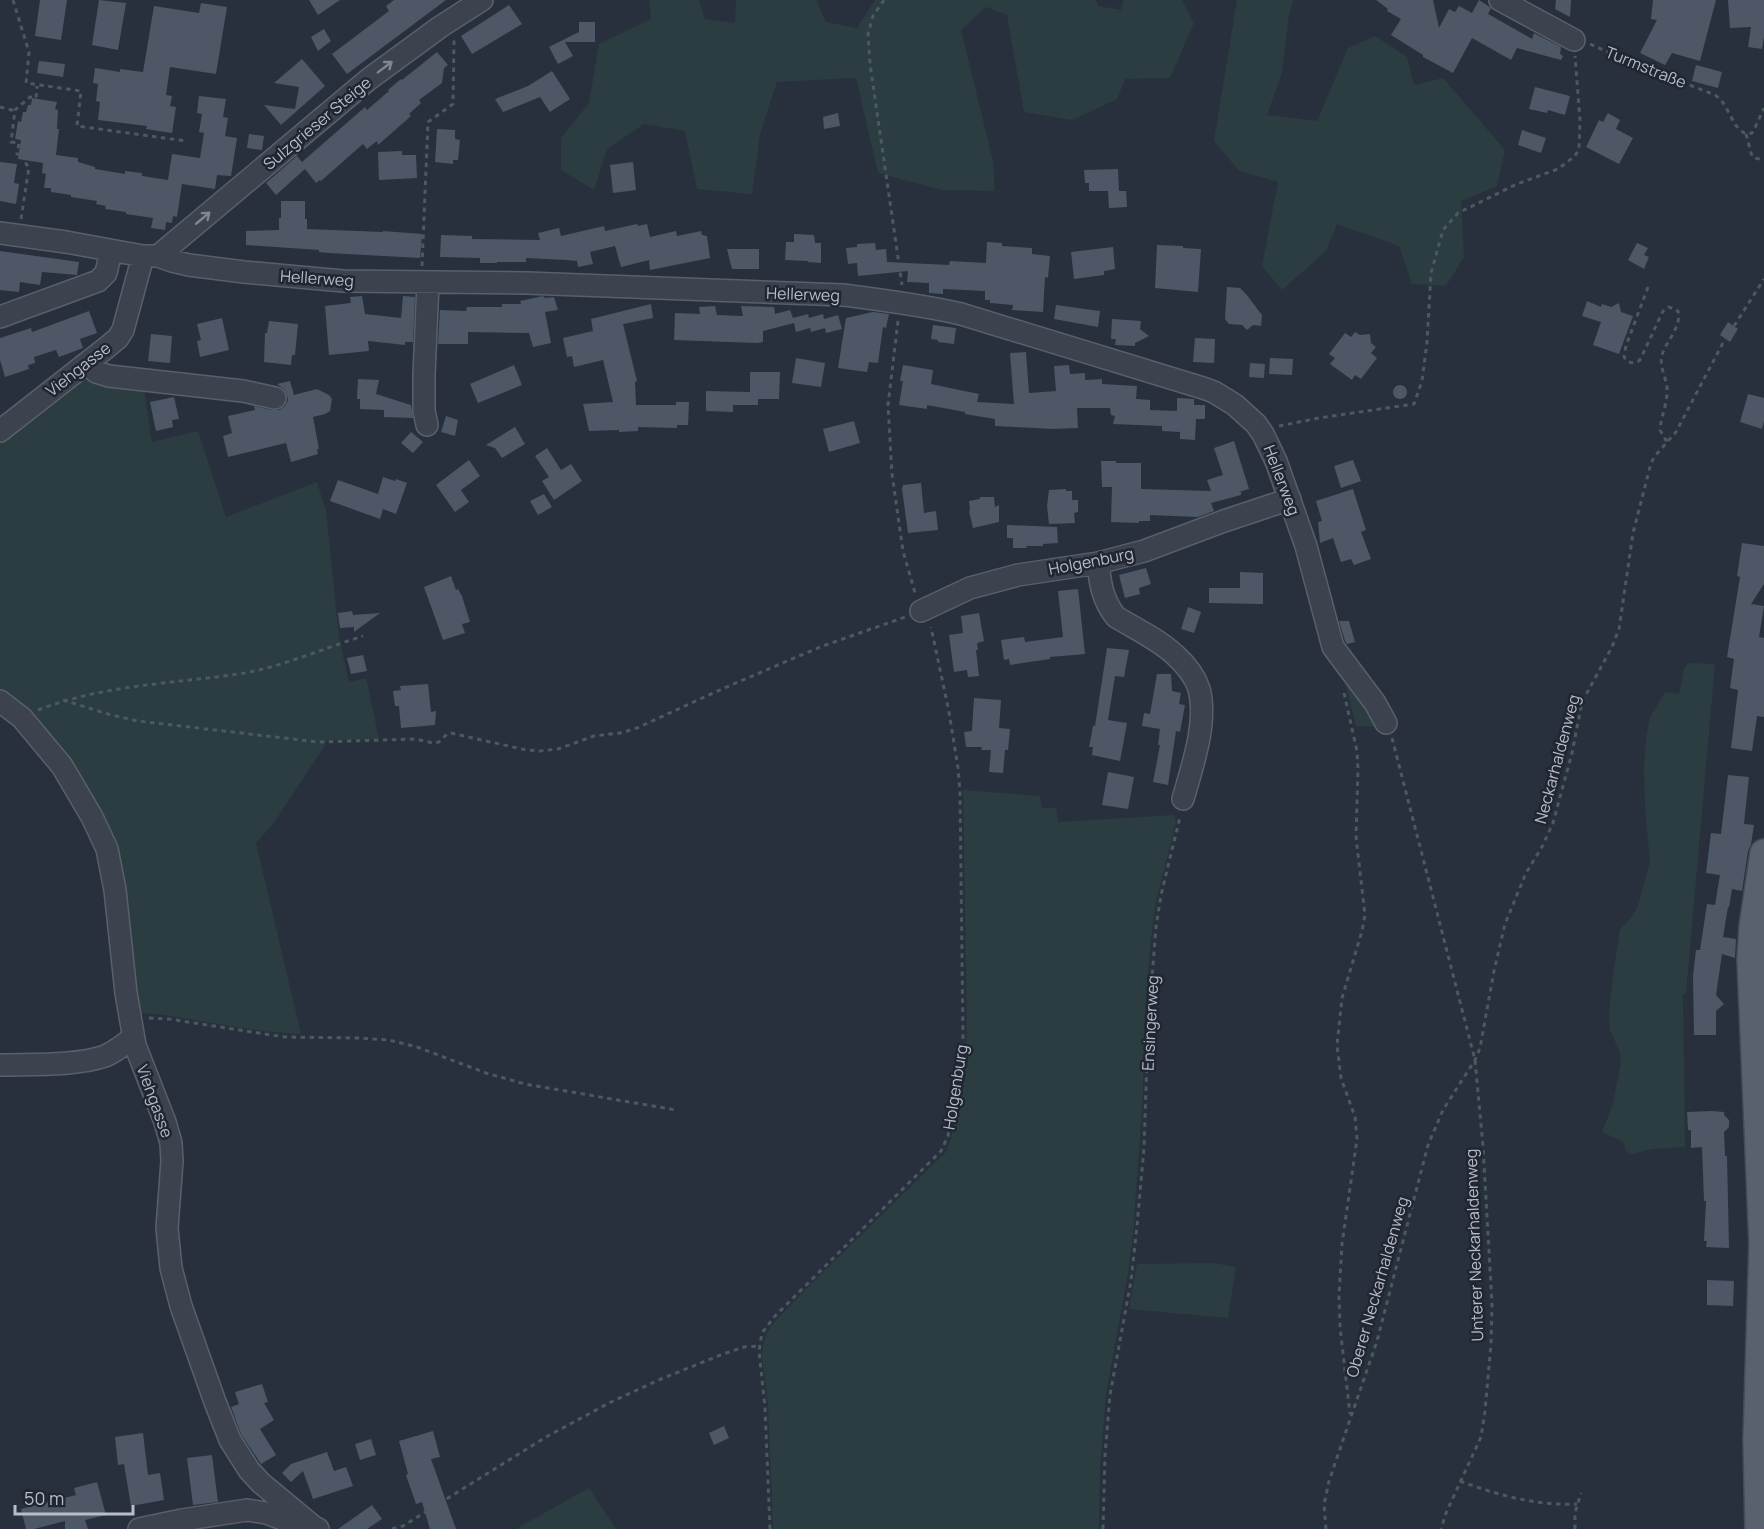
<svg xmlns="http://www.w3.org/2000/svg" width="1764" height="1529" font-family="Manrope,sans-serif">
  <rect width="100%" height="100%" fill="#28303e"/>
  <!-- green -->
  <path fill="#2b3d40" d="M649 0H699L705 19 735 23 736 0H816L826 22 857 28 875 0H1096L1098 6 1121 10 1123 0H1182L1194 23 1170 78 1125 79 1117 99 1072 120 1024 112 1007 15 986 7 961 30 993 161 995 191 942 190 878 173 856 78 777 82 760 134 752 194 697 189 685 131 644 124 607 149 594 190 561 170V138L589 103 599 44 651 19Z
    M1237 0H1293L1289 14 1282 73 1267 115 1317 121 1348 48 1375 36 1407 57 1414 85 1443 78 1505 150 1497 186 1461 201 1464 257 1446 286 1412 284 1399 246 1337 224 1326 251 1282 290 1262 266 1278 182 1239 171 1214 141Z
    M80 375 143 383 152 442 198 431 226 517 317 482 326 511 339 638 349 682 366 678 379 739 326 740V744L273 824 256 843 301 1034 261 1031 158 1014 138 1013 111 848 0 696V438Z
    M1689 663 1715 664 1686 993 1683 994 1685 1147 1652 1149 1632 1154 1626 1151 1623 1142 1602 1132 1613 1104 1621 1061 1619 1050 1610 1030 1609 1015 1613 975 1620 929 1632 917 1638 906 1650 862 1645 808 1644 766 1646 738 1650 717 1665 692 1679 694 1684 668Z
    M1343 674 1382 727 1356 726Z
    M963 790 1040 796 1042 808H1056L1058 822 1174 815 1176 821 1175 827 1156 902 1151 939 1144 1026 1143 1092 1133 1235 1128 1273 1106 1394 1100 1468 1099 1529H773L768 1404 762 1356 763 1345 767 1332 777 1319 807 1288 945 1153 951 1139 964 1064 967 1034Z
    M1213 1263 1236 1267 1228 1318 1129 1309 1137 1264Z
    M589 1488 616 1529H516Z"/>
  <!-- building -->
  <path fill="#4e5766" d="M40 0H67L61 40 35 36Z
    M99 0 126 3 118 50 92 45Z
    M309 0H340L318 15Z
    M394 0H446L347 74 332 54 389 11 386 6Z
    M1376 0H1433L1439 28 1449 9 1455 12 1459 6 1472 13 1479 0 1491 8 1488 14 1532 39 1534 33 1561 47 1560 54 1563 56 1561 60 1517 48 1511 60 1472 38 1453 73 1423 57V55L1391 35 1401 19 1387 11 1388 9Z
    M1556 0H1571L1570 17 1555 9Z
    M1653 0H1716L1700 61 1672 53 1665 65 1640 53 1657 20 1651 19Z
    M1728 0H1764V37L1762 49 1748 47 1751 27 1730 28Z
    M201 3 227 7 216 74 170 67 166 95 172 96 170 106 176 107 172 133 146 129 147 126 98 120 100 102 96 101 98 84 93 83 95 68 120 72V69L143 72 154 6 199 13Z
    M509 5 522 24 472 54 461 36Z
    M579 22H595V42H565L573 56 558 64 549 47 579 32Z
    M324 29 331 41 318 51 311 37Z
    M437 52 448 65 444 68 442 83 419 100 421 103 409 114 411 116 378 145 377 141 367 149 363 144 321 181 320 180 316 183 305 169 276 195 266 183 297 156 302 162 365 107 367 110 389 91 388 90 401 79 402 80Z
    M302 59 325 86 281 125 264 105 295 109 299 87 274 83Z
    M39 61 65 64 63 77 37 73Z
    M1696 65 1722 72 1718 88 1692 81Z
    M552 71 570 99 550 112 540 97 503 112 495 99 528 86Z
    M1535 87 1570 96 1565 115 1548 110 1547 113 1529 109Z
    M199 96 226 99 223 117 228 118 225 136 237 138 231 176 217 175 215 189 182 184 177 217 173 216 172 223 166 222 165 230 151 228 153 218 126 214V212L105 209 106 206 96 204 97 201 71 197V195L51 192V188H44L46 174 42 173 43 163 18 159 21 140 15 139 18 121 21 122 23 112H26L28 105H31L32 98 57 102 55 109 58 110 57 129H59L56 155 78 158V162L95 167V169L125 174V171L142 173V176L168 180 172 154 200 158 204 133 199 132 202 114 197 113Z
    M838 113 840 126 824 129 823 117Z
    M1608 113 1620 120 1616 129 1633 138 1619 164 1586 147 1599 120 1603 122Z
    M437 129 455 130V139L460 140 458 160H453V164L435 162Z
    M1522 130 1546 138 1541 153 1518 145Z
    M249 134 264 136 262 150 247 148Z
    M402 151V155H416L417 178 379 180 378 152Z
    M0 162 17 164 14 183 19 184 16 204 0 201Z
    M633 162 636 190 613 193 610 165Z
    M1118 169 1119 191H1109H1126L1127 207 1109 208 1108 191H1089V183H1085L1084 170Z
    M281 201H305V219H307V229L383 232V231L422 234 420 258 329 253 319 252V250L246 245V231L279 230V218H281Z
    M637 224 638 226 647 224 650 237 676 231 677 236 701 231 702 235 707 236 710 258 650 270 649 260 621 267 615 246 590 252 593 264 578 267 577 261 567 260 526 258V262H497V263H480V258L440 257 441 235 472 236V239L540 240 538 233 559 228 561 236 604 226 605 231Z
    M794 234 814 235 815 243H821V263L808 262V261L785 260 786 242H794Z
    M987 242 1002 243V246L1032 248V254L1050 256 1048 278 1045 277 1043 312 1012 310 1013 305 990 303V300H985V291L943 289V294L929 293V283L907 282 908 271 858 276 857 263 848 264 846 248 857 247V244L875 243 876 250 886 249 887 262 949 265 950 261 986 263Z
    M1637 243 1648 248 1644 255 1649 257 1644 269 1628 260Z
    M1157 245 1183 246V248L1201 249 1198 292 1155 288Z
    M1113 247 1115 269 1104 271V275L1074 279 1071 252Z
    M727 249H759V269H732Z
    M0 251 79 262 77 275 42 272 40 285 20 282 19 292 0 290Z
    M1227 287 1240 288 1246 294 1262 315 1261 326 1253 325 1247 330 1242 325 1229 324 1225 319Z
    M362 296 365 314 401 318 403 296 415 297 413 342H405V345L368 341 369 351 329 355 325 306 351 303 350 297Z
    M543 296 545 298 554 297 558 310 545 312 551 343 533 347 529 333 468 332V344H438L440 310 466 311 467 307H502V304H521L520 301Z
    M1587 301 1601 307 1602 304 1611 307 1619 303 1621 312 1633 316 1619 354 1593 345 1601 322 1582 316Z
    M651 304 653 318 623 324 637 381 635 382 636 405H676V402H689L688 425H677V428L638 427V431L619 432V430L589 431 583 404 613 402 603 360 574 367 572 356 567 357 563 338 593 331 591 319Z
    M1056 305 1100 311 1098 327 1054 319Z
    M715 306 717 315 743 316 741 306 774 307 775 314 790 310 793 318 808 314 809 318 823 314 824 319 838 315 842 329 826 333 825 328 811 332 810 328 796 332 794 323 763 331V342L757 343 674 340 675 313 700 314 699 307Z
    M89 311 97 333 80 339 83 348 59 357 56 350 34 357 35 363 28 365 29 369 5 377 0 360V338L31 328 32 332Z
    M873 312 889 314 886 328 883 327 878 363 869 362 867 372 838 368 846 318Z
    M222 318 229 350 200 357 197 341 201 340 197 324Z
    M1112 319 1141 321 1140 329 1149 336 1135 343V346L1115 345 1116 339H1111Z
    M269 321 298 324 295 355H292L291 365 264 362 265 333H267Z
    M1728 322 1738 329 1730 342 1720 335Z
    M933 325 956 328 954 344 938 342V340L931 339Z
    M1355 332 1360 335 1370 334 1371 343 1376 347 1371 353 1377 358 1361 379 1355 375 1352 380 1330 364 1335 358 1329 354 1345 333 1351 337Z
    M151 334 172 336 170 363 148 361Z
    M1195 338 1215 339 1214 363 1193 362Z
    M1026 352 1029 393 1056 391 1054 366 1069 365 1070 374 1085 373V380L1102 379V384L1137 386 1136 399 1150 400V410L1177 411V398L1194 399V405H1205V419H1196L1195 440 1180 439V432L1162 431V426L1113 424 1115 416 1111 415 1110 408H1077L1078 428 1053 429 995 426V419L965 414V412L927 405V409L899 405 903 381H900L903 365 933 370 931 384 979 394 977 402 1014 404 1010 353Z
    M796 358 825 363 821 387 792 383Z
    M1270 358 1293 359 1292 375 1269 374Z
    M1250 363 1265 364 1264 378 1249 377Z
    M514 365 522 385 478 403 470 384Z
    M750 372H780L779 399H758V405H733V412L706 411V391L750 392Z
    M358 379 379 380 376 394 411 405 413 418 384 417V410L360 409V399H357Z
    M290 381 294 395 317 389 329 395 332 399 330 411 325 414 313 417 319 449H317L318 454 291 462 286 443 228 457 223 436 232 433 228 416 255 410 254 406 272 410H279L285 406 288 400 287 395 284 389 277 384Z
    M1393 392a7 7 0 1 1 14 0a7 7 0 1 1-14 0Z
    M1748 394 1764 398V421L1762 429 1740 422Z
    M174 397 179 419 172 420 173 427 156 431 150 402Z
    M446 416 458 420 455 436 441 432Z
    M854 421 860 443 829 452 823 429Z
    M515 427 525 444 502 458 495 448 486 445Z
    M411 432 423 442 413 453 401 443Z
    M1234 441 1249 489 1239 492H1241V495L1211 503 1214 511 1198 517 1150 515V521H1139V523L1111 522 1112 487H1102L1101 461H1116V463H1141V489L1211 491 1207 480 1223 475 1214 448Z
    M547 448 561 470 571 464 582 481 554 500 542 481 549 477 535 456Z
    M469 460 480 476 461 490 469 502 455 512 436 485Z
    M1353 460 1361 481 1341 488 1334 466Z
    M383 477 395 481 396 479 407 483 396 514 383 509 380 519 330 501 338 480 378 494Z
    M921 483 924 513 936 511 938 530 908 533 902 489 903 485Z
    M1066 489V491H1072V500H1078V512L1074 513 1075 523 1049 524 1047 506 1049 490Z
    M1353 489 1366 530 1361 532 1371 559 1354 565 1351 559 1341 562 1333 538 1320 543 1318 522 1322 521 1316 501Z
    M544 494 552 507 538 515 530 501Z
    M980 497H994L995 507 999 505V522L973 528 969 511H970L969 501 980 499Z
    M1007 525 1057 527 1058 543 1043 544V546H1026L1027 548H1013V538H1007Z
    M1742 543 1764 546V584L1751 604 1764 606 1759 637 1764 638V717L1757 716 1752 751 1731 748 1738 690 1730 688 1734 659 1727 657 1740 577 1737 576Z
    M1146 568 1151 584 1139 588 1140 594 1125 598 1119 575Z
    M1240 572 1263 573V604L1209 603V588H1240Z
    M451 576 456 590 458 589 462 596 470 622 462 624 465 633 443 640 424 587Z
    M1078 589 1085 654 1050 657V659L1010 665 1009 659 1004 660 1001 640 1024 637 1025 642 1063 637 1058 591Z
    M1188 607 1201 612 1194 633 1181 629Z
    M352 611 353 615 380 613 354 632V627L340 628 338 613Z
    M979 613 984 641 977 643 978 650H976L979 676 968 677 967 670 954 672 949 635 963 633 961 616Z
    M1339 621H1349L1355 642 1347 644 1345 641Z
    M1107 648 1129 650 1124 677 1115 676 1108 720 1127 723 1120 761 1092 755 1093 747H1089L1093 726H1095Z
    M363 655 367 671 351 674 347 658Z
    M1157 674H1171L1172 691 1181 693 1179 704 1185 705 1180 732 1176 731 1168 785 1153 782 1160 745H1158L1160 729 1142 726 1144 713 1150 714Z
    M428 684 431 712 436 711 435 725 401 728 399 706H395L393 691 401 690 400 686Z
    M974 698 1001 700 999 728 1010 729 1008 750H1005L1003 773 989 772 991 750H981L982 747H966L964 732 972 731Z
    M1108 772 1134 777 1128 809 1102 805Z
    M1728 775 1749 777 1744 824 1754 825 1751 844 1748 851 1742 891 1732 889 1729 907H1728L1723 937 1736 939 1735 958 1722 954 1716 995 1724 1004 1716 1011V1035H1694L1693 976 1696 950H1700L1707 904 1715 905 1720 875 1706 873 1711 833 1721 834Z
    M1712 1111 1724 1112V1115L1729 1120V1127L1724 1132 1725 1156H1727L1729 1248 1706 1247 1707 1241H1704L1706 1201H1704L1702 1147 1691 1148V1130H1688L1687 1112Z
    M1707 1280 1734 1281 1733 1306 1707 1305Z
    M262 1384 268 1402 264 1403 274 1420 260 1429 276 1455 261 1464 241 1434 231 1407 239 1404 235 1392Z
    M724 1426 729 1438 714 1445 709 1433Z
    M433 1431 440 1457 431 1459 456 1529H430L422 1502 416 1504 406 1475 408 1474 399 1441Z
    M143 1433 148 1475 160 1473 164 1500 131 1506 124 1464 118 1465 115 1437Z
    M371 1439 376 1455 360 1460 355 1444Z
    M327 1452 334 1471 346 1467 353 1486 313 1499 303 1471 291 1482 282 1473 291 1464Z
    M212 1455 218 1502 193 1505 187 1458Z
    M97 1482 106 1515 85 1520 88 1529H65V1521L34 1529H26L21 1509 76 1495 74 1488Z
    M372 1505 382 1519 367 1529H338Z"/>
  <g fill="none" stroke-linecap="round" stroke-linejoin="round">
    <!-- minor casing -->
    <g stroke="#59606c" stroke-width="24">
      <path id="minor" d="M1500 0 1574 40
        M0 233 66 242 143 256H158L172 261 189 265 244 272 343 281 527 283 843 295C882 300 922 305 961 314L1203 388 1214 392 1235 405 1256 424 1263 434 1276 461 1306 546 1333 647 1375 703 1386 723
        M158 256 369 79 440 27 482 0
        M0 317 98 281 106 273 111 251
        M88 362 96 372 109 376 243 391 275 398
        M427 425 424 411V375L428 283
        M0 431 106 348 118 338 123 330 143 256
        M1098 563C1100 584 1103 601 1116 617 1136 629 1158 639 1175 655 1185 664 1195 676 1199 689 1208 722 1192 767 1183 799
        M921 611 970 588 1018 575 1098 563 1144 551 1224 521 1290 499
        M0 701 22 718 62 766 92 817 107 849 115 890 126 993 135 1045 165 1122 171 1143 172 1161 167 1228 171 1268 181 1306 215 1402 230 1440 249 1470 261 1483 314 1527 318 1529
        M0 1065C29 1064 78 1066 105 1056 115 1052 124 1044 133 1038
        M139 1529 182 1520 247 1510 266 1513 299 1525 308 1527"/>
    </g>
    <!-- major casing -->
    <g stroke="#454b57" stroke-width="30">
      <path id="major" d="M1759 1529 1757 1440 1763 1244 1751 960 1753 927 1764 853"/>
    </g>
    <!-- path -->
    <path stroke="#4a5a5e" stroke-width="3" stroke-dasharray="4.5 4.5" stroke-linecap="butt" d="M13 0 29 52 26 83 81 91 77 126 186 141
      M884 0 873 16 868 34 870 64 902 285
      M1590 44 1628 61 1715 95C1730 105 1730 126 1746 134L1752 133 1754 130 1764 108
      M0 107 15 111
      M1746 134 1752 156 1754 158 1764 160
      M21 219 29 167 26 164 27 156 17 154 19 143 11 142 15 110 30 97 36 98 37 86
      M422 266 428 122 453 104 454 40
      M1648 287 1626 346 1624 356C1626 363 1634 365 1640 360L1663 311 1669 307 1678 311C1682 327 1666 341 1662 355 1659 366 1666 377 1667 388 1668 403 1661 415 1660 430L1667 442
      M898 321 888 405 892 474 903 551 915 593
      M1734 326 1764 279
      M1279 426 1319 418 1414 404 1422 381 1427 342 1431 273 1443 230 1458 213 1517 184 1558 169 1575 156 1579 149 1580 120 1575 56
      M1344 693 1357 751 1358 769 1356 837 1365 915 1362 931 1342 998 1337 1045 1341 1078 1355 1117 1357 1139 1342 1244 1339 1296 1340 1327 1350 1414
      M63 700 111 715 138 721 318 742 415 739 433 743 439 742 447 734 451 733 526 750 540 751 558 749 594 736 620 733 637 728 722 689 820 647 905 617
      M38 710C105 684 175 684 245 673 283 666 325 648 363 636
      M1392 738 1475 1060 1483 1146 1492 1304 1491 1344 1485 1411 1481 1437 1446 1513 1441 1529
      M149 1018 169 1019 284 1037 358 1038 389 1040 417 1047 486 1073 525 1084 676 1110
      M1460 1481C1497 1495 1537 1506 1577 1504
      M392 1529 403 1526 546 1437 611 1402 661 1379 723 1354 744 1347 759 1346
      M770 1529 765 1408 759 1351 762 1333 774 1317 941 1151 948 1136 960 1067 963 1037 960 792 958 768 949 712 931 627
      M1103 1529 1105 1455 1110 1395 1131 1281 1137 1226 1144 1148 1148 1029 1156 927 1161 895 1180 817
      M1326 1529 1324 1505 1329 1481 1377 1341 1428 1145 1443 1110 1475 1060 1480 1048 1494 971 1505 924 1526 873 1542 847 1553 823 1572 753 1582 702 1612 647 1619 629 1633 533 1651 463 1655 456 1676 432 1725 339
      M1575 1529V1513L1581 1493"/>
    <!-- minor -->
    <use href="#minor" stroke="#3c424e" stroke-width="21"/>
    <!-- major -->
    <use href="#major" stroke="#5a616e" stroke-width="27"/>
  </g>
  <!-- one-way arrows -->
  <defs><path id="oneway-shaft" d="M-6 0H5M1.5-3L5.5 0L1.5 3" fill="none" stroke-width="1.6" stroke-linecap="round" stroke-linejoin="round" transform="scale(1.5)"/></defs>
  <g stroke="#808692">
    <use href="#oneway-shaft" transform="translate(385 67) rotate(-37)"/>
    <use href="#oneway-shaft" transform="translate(203 218) rotate(-40)"/>
  </g>
  <g text-anchor="middle" stroke-width="5" stroke-linejoin="round" paint-order="stroke">
    <!-- street labels -->
    <g font-size="16" fill="#b8bdc9" stroke="#202733">
      <text transform="translate(1646 67) rotate(22)" y="6">Turmstraße</text>
      <text transform="translate(317 123) rotate(-40)" y="6">Sulzgrieser Steige</text>
      <text transform="translate(317 278) rotate(4)" y="6">Hellerweg</text>
      <text transform="translate(803 294) rotate(2)" y="6">Hellerweg</text>
      <text transform="translate(78 369) rotate(-38)" y="6">Viehgasse</text>
      <text transform="translate(1282 480) rotate(69)" y="6">Hellerweg</text>
      <text transform="translate(1091 561) rotate(-11)" y="6">Holgenburg</text>
      <text transform="translate(1557 759) rotate(-75)" y="6">Neckarhaldenweg</text>
      <text transform="translate(1150 1023) rotate(-87)" y="6">Ensingerweg</text>
      <text transform="translate(955 1087) rotate(-81)" y="6">Holgenburg</text>
      <text transform="translate(155 1101) rotate(70)" y="6">Viehgasse</text>
      <text transform="translate(1474 1245) rotate(-92)" y="6">Unterer Neckarhaldenweg</text>
      <text transform="translate(1377 1287) rotate(-74)" y="6">Oberer Neckarhaldenweg</text>
    </g>
  </g>
  <!-- scale -->
  <path d="M15 1505v9h118v-9" fill="none" stroke="#b8bdc9" stroke-width="3"/>
  <text x="24" y="1505" font-size="18" fill="#b8bdc9" stroke="#202733" stroke-width="4.5" paint-order="stroke">50 m</text>
</svg>
